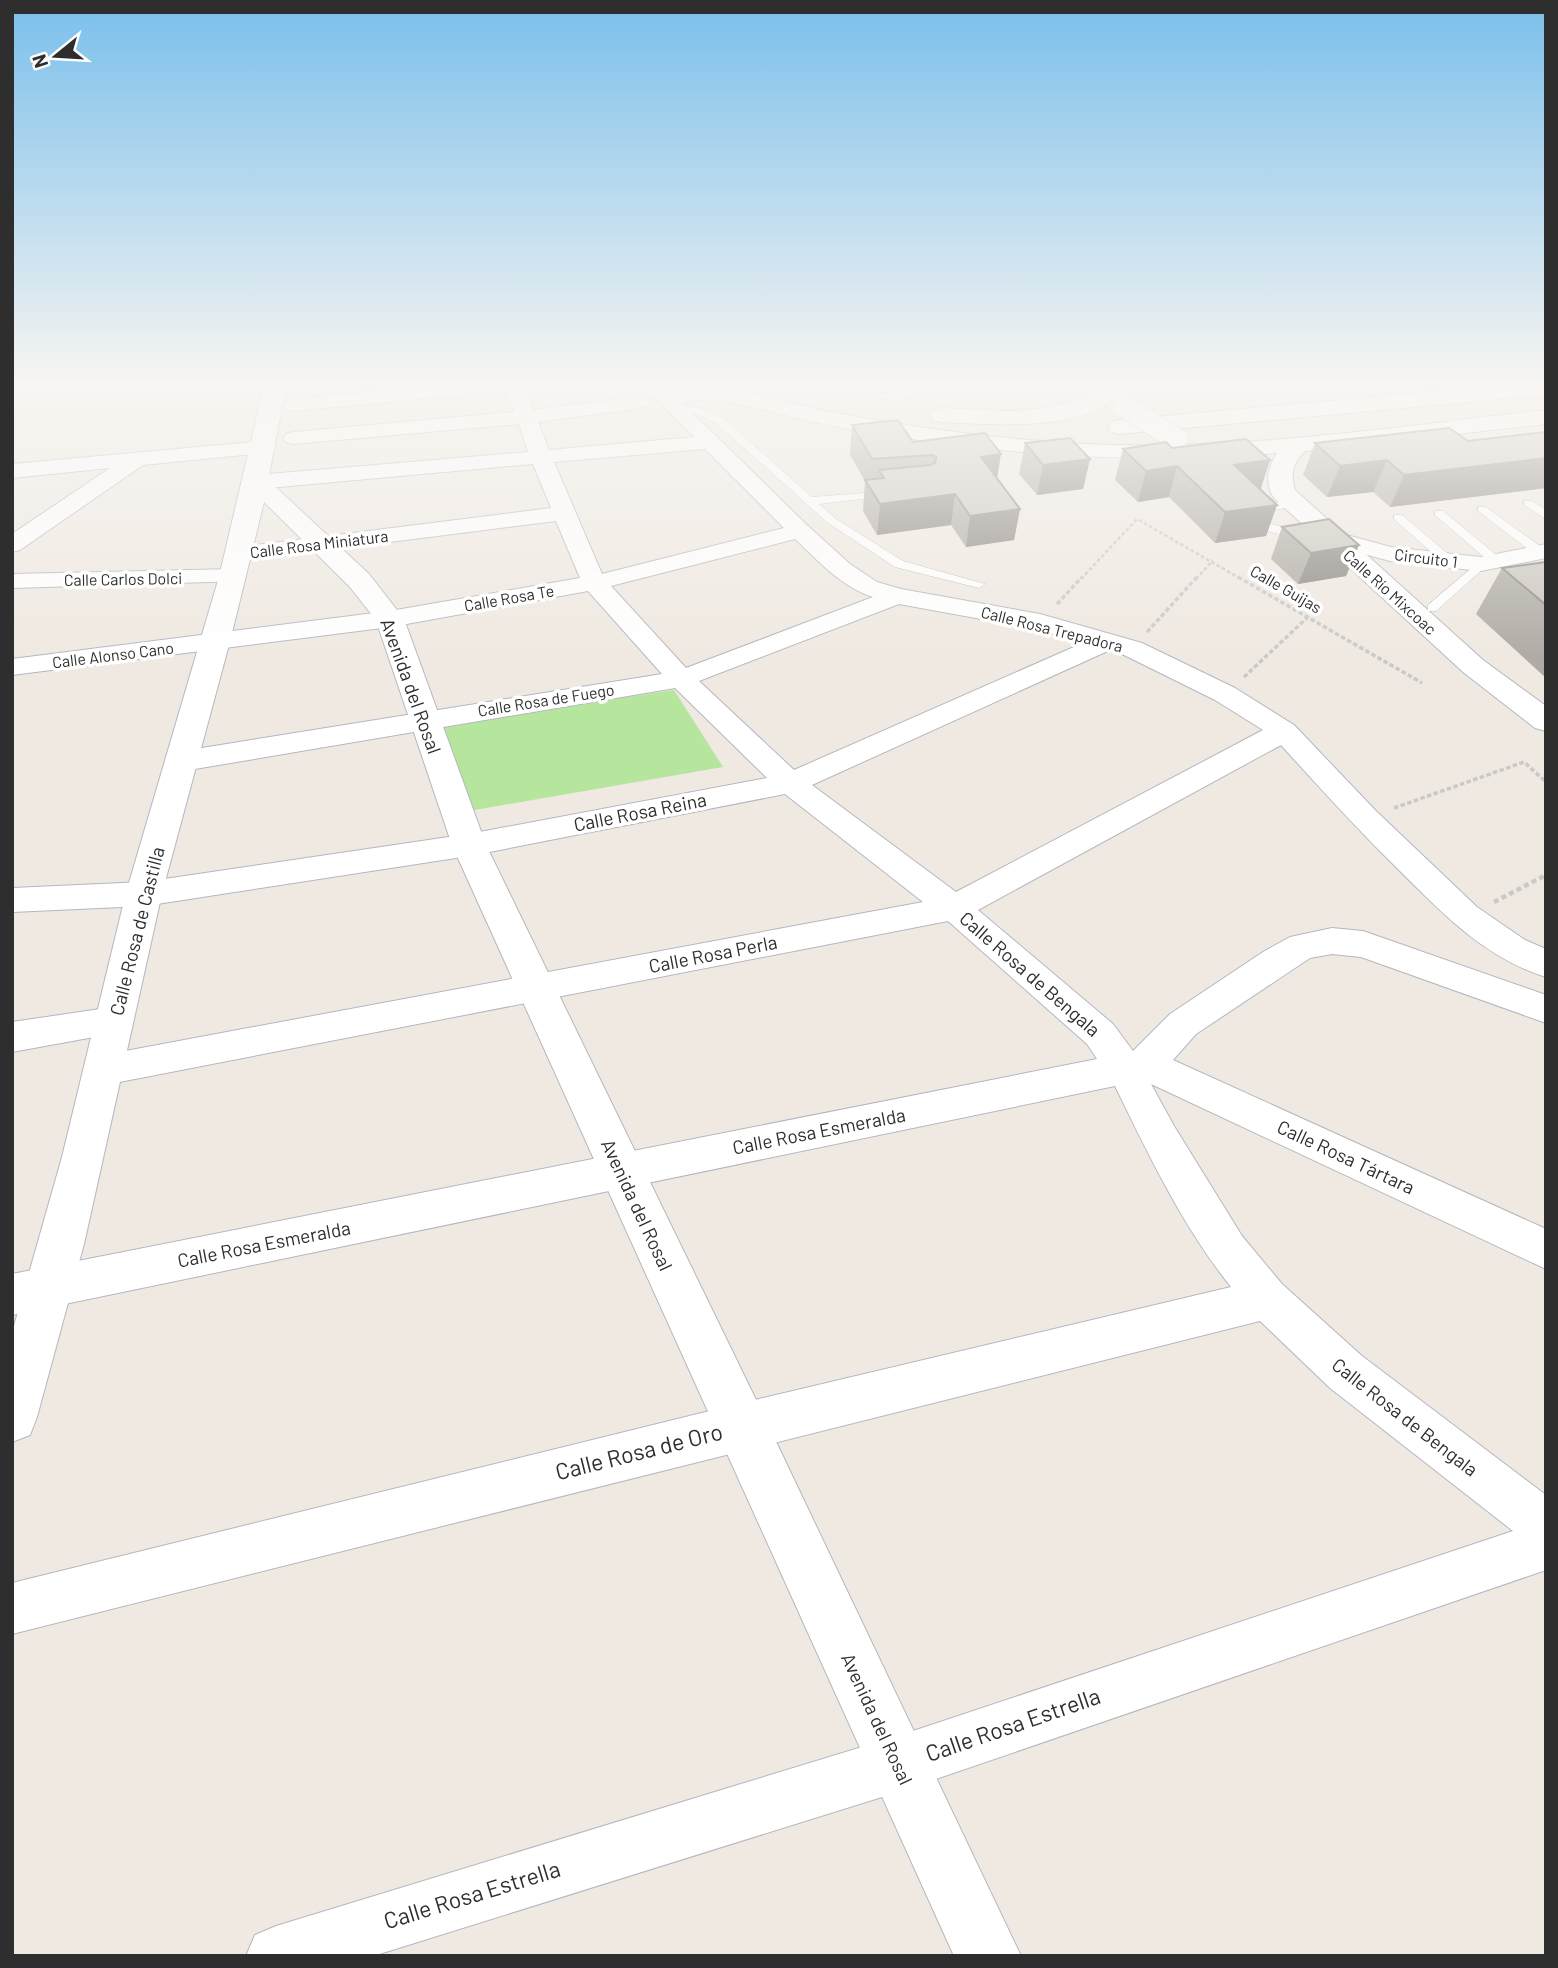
<svg xmlns="http://www.w3.org/2000/svg" width="1558" height="1968" font-family="Barlow,sans-serif">
  <rect width="100%" height="100%" fill="#efe9e1"/>
  <!-- green -->
  <path fill="#b6e59e" d="M674 690 723 767 463 812 433 726Z"/>
  <g fill="none" stroke-linecap="round" stroke-linejoin="round">
    <!-- lane casing -->
    <g stroke="#b4b7c1" stroke-width="1">
      <path id="lane" d="M821 386C849 385 877 397 904 392L902 386H912L915 394 892 400Z
        M678 406 704 409 724 419 812 497 892 491V495L888 496 819 504 836 519 903 561 985 584 979 588 895 567 828 523 716 423 698 414 674 411V407Z
        M1292 500 1298 503 1296 505 1258 514C1280 537 1293 519 1309 529L1307 531C1283 537 1262 535 1246 514L1252 507Z
        M1524 501H1532L1546 510V519L1524 505Z
        M1478 507H1486L1544 549V555H1536L1478 511Z
        M1435 511H1443L1500 558V564H1492L1435 515Z
        M1394 515H1402L1454 559V565H1446L1394 519Z
        M1481 560 1485 561V567L1436 611H1428V605Z"/>
    </g>
    <!-- street casing -->
    <g stroke="#b4b7c1" stroke-width="2">
      <path id="street" d="M435 386H525L534 410 641 396 648 398 651 402 648 406 641 408 538 422 549 450 694 437 656 398 659 394H673L808 526 850 564 877 582 901 589 1040 614 1142 643 1235 688 1294 725 1376 811 1477 907 1525 940 1546 949V977C1485 958 1443 914 1399 870 1358 830 1319 787 1281 745L978 910 1113 1024 1133 1051 1170 1014 1263 952 1290 937 1332 928 1363 931 1546 995V1023L1361 957 1332 954 1310 958 1196 1034 1173 1060 1546 1229V1269L1151 1084 1174 1126 1242 1236 1282 1284 1362 1356 1546 1495V1570L898 1792 373 1956H246L255 1935 276 1926 898 1736 1513 1531 1330 1388 1260 1321 12 1634V1583L742 1403 1231 1287C1183 1227 1148 1154 1115 1086L12 1315V1274L1097 1059 1087 1044 948 921 104 1085 91 1081 85 1070 91 1059 104 1055 923 902 785 794 469 856 144 906 12 912V888L144 882 469 834 767 778 675 688 183 771 173 768 168 761 173 754 183 751 662 674 588 591 390 627 12 675V659L390 611 580 578 556 521 240 561 232 559 228 554 232 549 240 547 551 508 533 464 257 489 249 487 246 482 249 477 257 475 528 452 519 424 293 444 286 442 283 438 286 434 293 432 514 412 505 387 496 392 293 411 286 409 283 405 286 401 293 399ZM705 449 784 528 602 574 554 462ZM795 539C819 561 841 587 873 597L686 668 611 586ZM899 604 1036 629 1083 643 794 770 699 681ZM1110 650 1124 655 1215 700 1263 730 956 892 812 785Z
        M1468 386 1511 388 1514 392 1511 396 1504 398 1471 390Z
        M265 441 273 442 276 447 273 452 143 465 20 550 12 552V534L110 468 12 478V464Z
        M1332 531 1391 547 1481 557 1546 544V558L1481 571 1390 561 1324 543 1320 538 1324 533Z
        M233 569 242 571 245 576 242 581 12 588V574Z
        M114 1007 127 1011 132 1021 127 1031 12 1052V1022Z"/>
    </g>
    <!-- secondary casing -->
    <g stroke="#b4b7c1" stroke-width="2">
      <path id="secondary" d="M264 386H286L268 480 369 574 404 619 486 845 760 1408 1021 1956H954L452 845 376 620 349 586 264 502 230 641 162 893 84 1244 37 1417 30 1435 12 1442V1333L62 1157 126 893 219 577Z
        M642 386H665L670 390C721 377 784 404 836 413 912 427 989 438 1067 443 1227 453 1387 428 1546 410V424L1305 451C1293 463 1290 473 1295 490L1483 660 1546 706V731L1535 728 1463 672 1274 498C1264 483 1268 467 1277 453 1129 466 984 453 838 427 800 420 763 408 724 401 690 394 664 417 642 386Z
        M1103 386H1119L1122 390C1091 434 988 424 941 422L933 420 930 415 933 410 941 408C998 410 1054 419 1103 386Z
        M1499 386H1546V395L1119 434 1111 432 1108 427 1111 422 1119 420Z"/>
    </g>
    <!-- path-far2 -->
    <path stroke="#c9c9c9" stroke-width="2.5" stroke-dasharray="3.5 2.5" stroke-linecap="butt" d="M1081 579 1137 519 1241 579
      M1196 579 1213 560"/>
    <!-- path-far1 -->
    <path stroke="#c9c9c9" stroke-width="3.5" stroke-dasharray="4.5 2.5" stroke-linecap="butt" d="M1238 577 1422 683
      M1057 604 1082 577
      M1147 632 1197 577
      M1244 677 1309 616
      M1394 808 1524 762 1546 782"/>
    <!-- path -->
    <path stroke="#c9c9c9" stroke-width="4.5" stroke-dasharray="5 3.5" stroke-linecap="butt" d="M1494 902 1546 875"/>
    <!-- lane -->
    <use href="#lane" fill="#fff" fill-rule="evenodd"/>
    <!-- street -->
    <use href="#street" fill="#fff" fill-rule="evenodd"/>
    <!-- secondary -->
    <use href="#secondary" fill="#fff" fill-rule="evenodd"/>
    <!-- street-bridge casing -->
    <g stroke="#b4b7c1" stroke-width="23" stroke-linecap="butt">
      <path id="street-bridge" d="M1124 406 1176 439"/>
    </g>
    <!-- street-bridge -->
    <use href="#street-bridge" stroke="#fff" stroke-width="22"/>
  </g>
  <!-- wall -->
  <path fill="#afaba4" d="M852 425 913 442 997 479 1020 509 1014 540 966 547 951 525 877 535 863 511 865 481 850 455Z
    M1546 432V488L1390 507 1373 492 1327 497 1303 475 1315 443 1468 441Z
    M1025 443 1090 459 1083 489 1037 495 1019 474Z
    M1123 449 1270 460 1260 489 1277 505 1266 536 1215 543 1169 497 1138 502 1115 480Z
    M1282 527 1359 545 1346 576 1298 584 1271 559Z
    M1546 562V678L1476 614 1502 568Z"/>
  <!-- shaded-wall -->
  <path fill="#8e8b86" d="M1001 454 996 485 981 457Z
    M1546 458V488L1390 507 1404 475Z
    M1090 459 1083 489 1037 495 1043 465Z
    M1270 460 1260 491 1234 465Z
    M1387 460 1373 492 1327 497 1340 466Z
    M1177 466 1169 497 1138 502 1146 471Z
    M955 494 951 525 877 535 880 504Z
    M1277 505 1266 536 1215 543 1225 512Z
    M1020 509 1014 540 966 547 970 516Z
    M1359 545 1346 576 1298 584 1311 553Z"/>
  <!-- building -->
  <path fill="#cbc7bf" stroke="#8e8b86" stroke-width="2" d="M898 420 913 442 985 433 1001 454 981 457 1020 509 970 516 955 494 880 504 865 480 884 478 879 470 930 465 935 463 936 457 933 455 872 459 852 425Z
    M1449 428 1468 441 1546 432V458L1404 475 1387 460 1340 466 1315 443Z
    M1070 438 1090 459 1043 465 1025 443Z
    M1246 439 1270 460 1234 465 1277 505 1225 512 1177 466 1146 471 1123 449 1166 442 1172 448Z
    M1329 519 1359 545 1311 553 1282 527Z
    M1546 562V605L1502 568Z"/>
  <!-- sky -->
  <linearGradient id="sky" x2="0" y2="1"><stop stop-color="#7abfeb"/><stop offset="0.58" stop-color="#f8f5f2"/><stop offset="1" stop-color="#f8f5f2" stop-opacity="0"/></linearGradient>
  <rect width="1558" height="661" fill="url(#sky)"/>
  <g text-anchor="middle" stroke-width="7" stroke-linejoin="round" paint-order="stroke">
    <!-- far-street labels -->
    <g font-size="16" fill="#2e2e2e" stroke="#fff">
      <text transform="translate(319 544) rotate(-7)" y="6">Calle Rosa Miniatura</text>
      <text transform="translate(1426 558) rotate(7)" y="6">Circuito 1</text>
      <text transform="translate(123 579) rotate(-1)" y="6">Calle Carlos Dolci</text>
      <text transform="translate(1286 589) rotate(30)" y="6">Calle Guijas</text>
      <text transform="translate(1390 592) rotate(42)" y="6">Calle Río Mixcoac</text>
      <text transform="translate(509 598) rotate(-10)" y="6">Calle Rosa Te</text>
      <text transform="translate(1052 629) rotate(14)" y="6">Calle Rosa Trepadora</text>
      <text transform="translate(113 655) rotate(-7)" y="6">Calle Alonso Cano</text>
      <text transform="translate(546 700) rotate(-9)" y="6">Calle Rosa de Fuego</text>
    </g>
    <!-- street labels -->
    <g font-size="19" fill="#2e2e2e" stroke="#fff">
      <text transform="translate(411 686) rotate(70)" y="7">Avenida del Rosal</text>
      <text transform="translate(640 812) rotate(-11)" y="7">Calle Rosa Reina</text>
      <text transform="translate(137 931) rotate(-76)" y="7">Calle Rosa de Castilla</text>
      <text transform="translate(713 954) rotate(-11)" y="7">Calle Rosa Perla</text>
      <text transform="translate(1030 974) rotate(41)" y="7">Calle Rosa de Bengala</text>
      <text transform="translate(819 1131) rotate(-11)" y="7">Calle Rosa Esmeralda</text>
      <text transform="translate(1346 1157) rotate(25)" y="7">Calle Rosa Tártara</text>
      <text transform="translate(637 1205) rotate(65)" y="7">Avenida del Rosal</text>
      <text transform="translate(264 1244) rotate(-11)" y="7">Calle Rosa Esmeralda</text>
      <text transform="translate(1405 1417) rotate(38)" y="7">Calle Rosa de Bengala</text>
      <text transform="translate(877 1719) rotate(65)" y="7">Avenida del Rosal</text>
    </g>
    <!-- near-street labels -->
    <g font-size="23" fill="#2e2e2e" stroke="#fff">
      <text transform="translate(639 1452) rotate(-14)" y="8">Calle Rosa de Oro</text>
      <text transform="translate(1013 1725) rotate(-19)" y="8">Calle Rosa Estrella</text>
      <text transform="translate(472 1895) rotate(-17)" y="8">Calle Rosa Estrella</text>
    </g>
  </g>
  <!-- border -->
  <rect width="1558" height="1968" fill="none" stroke="#2e2e2e" stroke-width="28"/>
  <!-- north arrow -->
  <g transform="translate(56 56) rotate(252)" stroke="#ffffff" stroke-width="5" paint-order="stroke">
  <path d="M0-5L12 26L0 18L-12 26Z" fill="#2e2e2e"/>
  <text y="-10" font-size="19" font-weight="bold" text-anchor="middle" fill="#2e2e2e">N</text>
  </g>
</svg>
